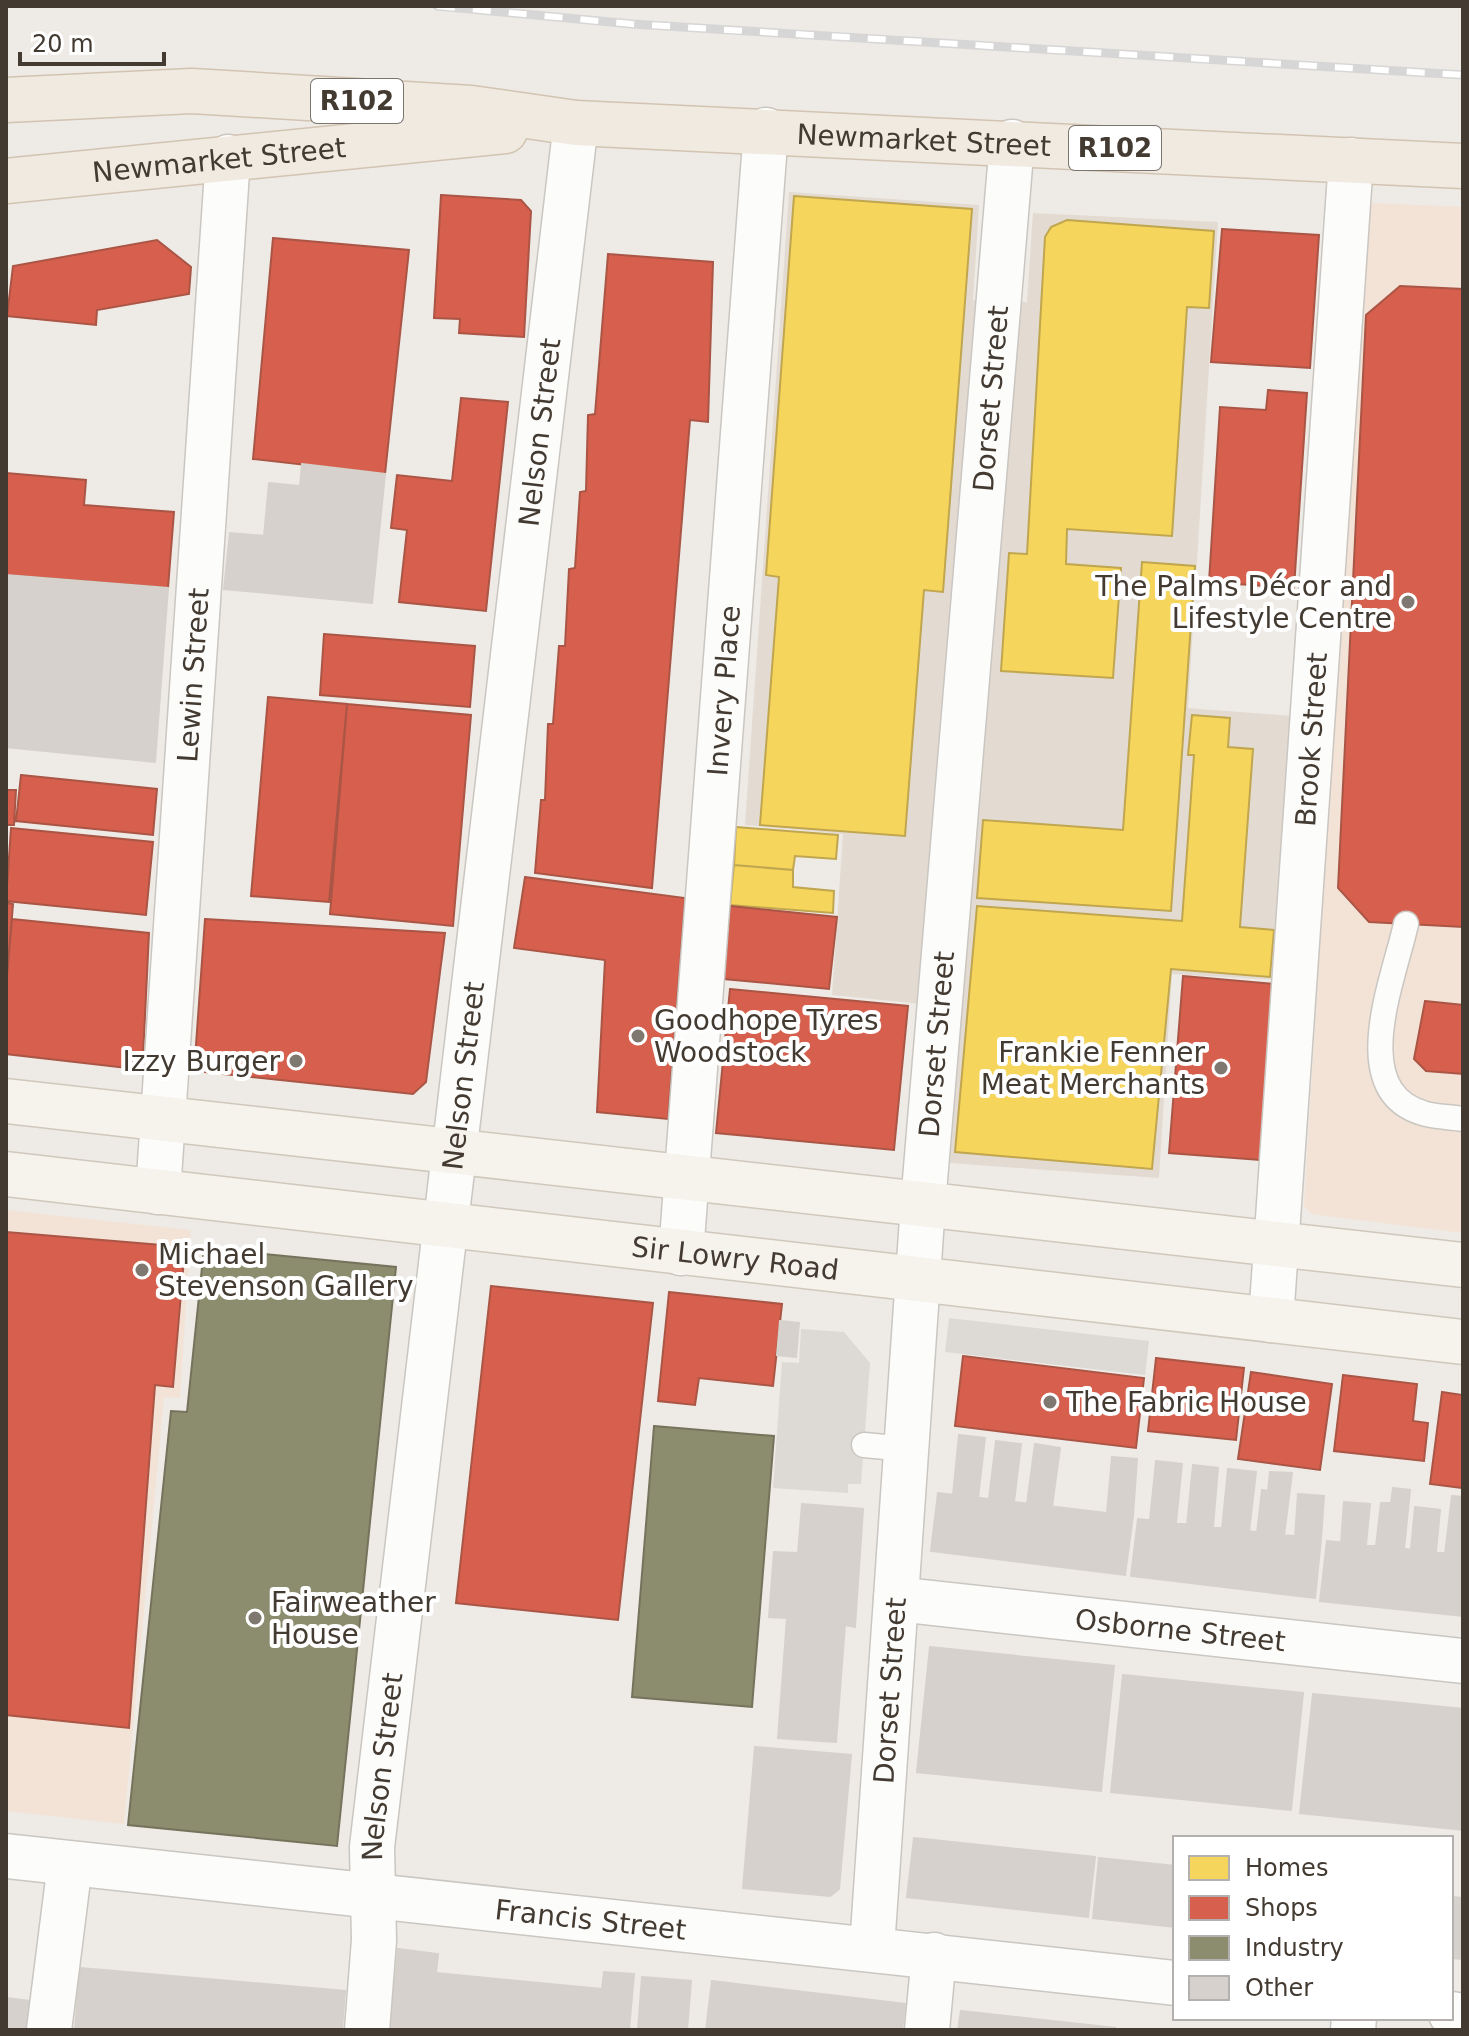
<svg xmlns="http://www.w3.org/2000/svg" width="1469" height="2036" font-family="'DejaVu Sans',sans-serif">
  <rect width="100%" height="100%" fill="#eeeae5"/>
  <!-- residential -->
  <path fill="#e3dbd1" d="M789 192 979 205 973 300 1027 302 1033 213 1218 222 1188 708 1292 716 1275 980 1172 974 1159 1178 950 1163 962 1008 832 995 843 834 745 825Z"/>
  <!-- commercial -->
  <path fill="#f3e3d6" d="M1372 203 1463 207V1233L1312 1214 1304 1206 1365 211Z
    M6 1210 191 1230 180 1398 164 1397 124 1824 6 1811Z"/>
  <!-- parking -->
  <path fill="#ddd9d5" d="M949 1318 1149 1341 1145 1375 945 1352Z
    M801 1329 844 1332 870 1363 861 1484H848V1493L773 1488 782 1362 799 1363Z"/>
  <!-- homes -->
  <path fill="#f6d55c" stroke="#c0a64f" stroke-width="2" d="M794 196 972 209 943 592 924 590 905 836 760 825 779 577 766 575Z
    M1067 220 1214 231 1209 308 1187 307 1172 536 1067 529 1066 564 1121 568 1113 678 1001 671 1009 553 1027 554 1045 237 1051 227Z
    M1142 562 1195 566 1171 911 977 898 983 820 1123 830Z
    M1192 715 1230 718 1228 747 1253 749 1240 927 1274 930 1270 977 1171 969 1152 1169 955 1152 977 906 1182 921 1194 755H1188Z
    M736 827 838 835 836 859 795 856 793 870 734 865Z
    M734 865 793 870V887L834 891 833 913 730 905Z"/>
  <!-- shops -->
  <path fill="#d6604d" stroke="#aa5545" stroke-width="2" d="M441 195 521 200 531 211 524 337 459 333 460 319 434 318Z
    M1222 229 1319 235 1310 368 1211 362Z
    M273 238 409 250 385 474 253 459Z
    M157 240 191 267 189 294 97 310 96 325 7 316 13 266Z
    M608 254 713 262 708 422 690 420 652 888 535 873 541 800H545L548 724H553L559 646H565L569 569 575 568 580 492 586 491 588 415 595 414Z
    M1400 286 1463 289V927L1369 922 1338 888 1366 315Z
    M1268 390 1307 393 1294 588 1209 582 1220 407 1266 410Z
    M461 398 508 402 486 611 399 602 407 530 391 528 397 475 452 481Z
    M6 473 86 480 84 505 174 512 168 588 6 575Z
    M324 634 475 646 470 707 320 695Z
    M268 697 347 704 329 902 251 896Z
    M347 704 471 715 453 926 330 914Z
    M21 775 157 789 153 835 16 821Z
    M6 790H16L14 825H7L6 840Z
    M11 828 153 842 146 915 6 901Z
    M525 877 685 898 668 1119 597 1112 605 960 514 948Z
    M6 903 13 904 6 988Z
    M730 906 837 917 829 989 724 979Z
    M12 919 149 933 143 1057 127 1068 6 1054V988Z
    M205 919 445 933 426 1082 413 1094 205 1072 195 1059Z
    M1183 976 1274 984 1260 1160 1169 1153Z
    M730 989 908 1006 894 1150 716 1133Z
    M1425 1001 1463 1005V1074L1426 1071 1414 1059Z
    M6 1232 185 1247 173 1387 155 1385 129 1728 6 1715Z
    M491 1286 653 1303 618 1620 456 1603Z
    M669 1292 782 1304 773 1386 699 1378 695 1405 658 1401Z
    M963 1356 1144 1378 1136 1448 955 1426Z
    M1156 1358 1244 1368 1236 1440 1148 1431Z
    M1251 1372 1332 1384 1320 1470 1238 1459Z
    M1343 1375 1417 1384 1413 1421 1428 1423 1424 1461 1334 1451Z
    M1442 1392 1463 1395V1488L1430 1484Z"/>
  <!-- industry -->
  <path fill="#8c8c6e" stroke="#76735c" stroke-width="2" d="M204 1248 396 1267 337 1846 128 1825 171 1411 187 1412Z
    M654 1426 774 1436 752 1707 632 1697Z"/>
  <!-- building -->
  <path fill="#d6d1cc" stroke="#d6d1cb" stroke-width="2" d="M302 464 385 474 372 603 224 589 230 533 264 536 269 483 300 486Z
    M6 575 168 588 155 762 6 747Z
    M780 1321 799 1323 796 1357 777 1355Z
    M959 1435 985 1438 978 1498 953 1495Z
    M996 1441 1021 1444 1014 1502 989 1499Z
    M1035 1444 1060 1448 1052 1507 1027 1504Z
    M1112 1457 1137 1459 1133 1516 1107 1513Z
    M1156 1461 1182 1464 1176 1523 1150 1520Z
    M1193 1465 1218 1468 1213 1527 1187 1525Z
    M1228 1469 1256 1472 1249 1532 1222 1529Z
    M1270 1472 1292 1473 1284 1536 1257 1533 1262 1490 1268 1491Z
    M1393 1488 1410 1490 1404 1549 1376 1546 1381 1503H1391Z
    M938 1493 1133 1516 1125 1575 931 1551Z
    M1298 1494 1324 1496 1321 1539 1295 1537Z
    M1452 1496 1463 1497V1555L1445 1554Z
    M1344 1502 1370 1504 1366 1545 1341 1543Z
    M802 1504 863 1509 855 1627 845 1625 836 1742 778 1738 787 1618 769 1617 774 1552 798 1553Z
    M1415 1507 1440 1510 1436 1552 1411 1549Z
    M1138 1519 1321 1539 1315 1598 1131 1576Z
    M1327 1541 1463 1555V1616L1320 1601Z
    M930 1647 1114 1666 1101 1791 917 1772Z
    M1123 1675 1303 1693 1291 1810 1111 1792Z
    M1313 1694 1463 1709V1830L1300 1813Z
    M755 1747 851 1755 839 1889 830 1896 743 1888Z
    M914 1838 1095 1857 1088 1917 907 1897Z
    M1099 1858 1175 1866V1927L1093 1918Z
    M1451 1897 1463 1898V1959L1451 1958Z
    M398 1949 438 1954 436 1973 602 1989 604 1972 634 1974 629 2030 390 2028Z
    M80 1968 345 1991 342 2030H75Z
    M642 1977 691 1981 687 2030H638Z
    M712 1981 905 2004 902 2030H706Z
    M6 1998 31 2001 27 2030H6Z
    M961 2011 1115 2028V2030H958Z"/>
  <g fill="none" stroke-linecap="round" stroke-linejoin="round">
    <!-- lane casing -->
    <g stroke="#cac6c1" stroke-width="27">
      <path id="lane" d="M1406 924C1394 979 1345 1093 1426 1114 1438 1117 1451 1117 1463 1119
        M864 1445 907 1449"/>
    </g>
    <!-- street casing -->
    <g stroke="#cac6c1" stroke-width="47">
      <g id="street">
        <path id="s1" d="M158 1192 228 157"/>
        <path id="s2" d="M681 1253 766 130"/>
        <path id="s3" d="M1271 1320 1351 160"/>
        <path id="s4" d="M896 1599 1463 1661"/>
        <path id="s5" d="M6 1856 1175 1983"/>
        <path id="s6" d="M872 1948 923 1204 1012 142"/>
        <path d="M1451 2014 1463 2016"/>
        <path d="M49 2030 70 1864"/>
        <path id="s7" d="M367 2030 374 1940 372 1847 576 123"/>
        <path d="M927 2030 934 1955"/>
        <path d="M1353 2030 1354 2018"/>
      </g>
    </g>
    <!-- secondary casing -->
    <g stroke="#cfc8bc" stroke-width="47">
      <g id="secondary">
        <path d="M6 1101 1463 1265"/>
        <path id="s8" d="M6 1174 1463 1342"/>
      </g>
    </g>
    <!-- primary casing -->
    <g stroke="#d2c4b1" stroke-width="47">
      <g id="primary">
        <path id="s9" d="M6 100 192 91 471 108 576 123 1463 166"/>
        <path id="s10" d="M6 181 505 131"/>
      </g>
    </g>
    <!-- lane -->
    <use href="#lane" stroke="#fcfcfb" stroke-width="24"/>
    <!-- street -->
    <use href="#street" stroke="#fcfcfb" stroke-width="44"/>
    <!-- secondary -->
    <use href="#secondary" stroke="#f6f2ec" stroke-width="44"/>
    <!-- primary -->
    <use href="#primary" stroke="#f0eae1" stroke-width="44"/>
    <!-- rail casing -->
    <g stroke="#d7d6d6" stroke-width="9">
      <path id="rail" d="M437 6 632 24 1463 75"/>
    </g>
    <!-- rail -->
    <use href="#rail" stroke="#fff" stroke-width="6" stroke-dasharray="18" stroke-linecap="butt"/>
  </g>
  <!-- markers -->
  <g fill="#7f7870" stroke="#fff" stroke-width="3">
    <circle cx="1408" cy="602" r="8"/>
    <circle cx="638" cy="1036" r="8"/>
    <circle cx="296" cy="1061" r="8"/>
    <circle cx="1221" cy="1068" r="8"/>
    <circle cx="142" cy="1270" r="8"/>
    <circle cx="1050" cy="1402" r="8"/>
    <circle cx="255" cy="1618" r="8"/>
  </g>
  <g text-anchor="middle" stroke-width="8" stroke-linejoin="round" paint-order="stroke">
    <!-- shield labels -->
    <g fill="#fff" stroke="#7b756f" stroke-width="2">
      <rect x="311" y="79" width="92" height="44" rx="6"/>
      <rect x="1069" y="126" width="92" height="44" rx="6"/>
    </g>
    <g font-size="26" font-weight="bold" fill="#433a31">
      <text x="357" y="110">R102</text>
      <text x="1115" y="157">R102</text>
    </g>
    <!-- street labels -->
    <g font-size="28" fill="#433a31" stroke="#fff">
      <text dy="10" stroke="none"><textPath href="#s9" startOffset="920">Newmarket Street</textPath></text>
      <text dy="10" stroke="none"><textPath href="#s10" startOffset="214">Newmarket Street</textPath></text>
      <text dy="10" stroke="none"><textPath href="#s6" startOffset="1554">Dorset Street</textPath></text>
      <text dy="10" stroke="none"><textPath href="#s7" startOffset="1608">Nelson Street</textPath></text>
      <text dy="10" stroke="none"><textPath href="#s1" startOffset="518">Lewin Street</textPath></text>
      <text dy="10" stroke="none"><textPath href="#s2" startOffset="564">Invery Place</textPath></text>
      <text dy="10" stroke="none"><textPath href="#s3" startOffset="582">Brook Street</textPath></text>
      <text dy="10" stroke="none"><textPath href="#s6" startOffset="906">Dorset Street</textPath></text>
      <text dy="10" stroke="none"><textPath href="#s7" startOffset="960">Nelson Street</textPath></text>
      <text dy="10" stroke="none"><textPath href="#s8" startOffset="734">Sir Lowry Road</textPath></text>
      <text dy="10" stroke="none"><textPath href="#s4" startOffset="286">Osborne Street</textPath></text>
      <text dy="10" stroke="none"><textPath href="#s6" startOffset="258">Dorset Street</textPath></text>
      <text dy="10" stroke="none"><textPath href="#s7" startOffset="264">Nelson Street</textPath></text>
      <text dy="10" stroke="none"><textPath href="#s5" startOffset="588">Francis Street</textPath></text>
    </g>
    <!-- poi labels -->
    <g font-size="28" fill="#433a31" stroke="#fff" text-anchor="start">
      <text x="1392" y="596" text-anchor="end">The Palms Décor and<tspan x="1392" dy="32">Lifestyle Centre</tspan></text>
      <text x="654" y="1030">Goodhope Tyres<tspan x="654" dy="32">Woodstock</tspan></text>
      <text x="1205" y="1062" text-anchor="end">Frankie Fenner<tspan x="1205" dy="32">Meat Merchants</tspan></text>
      <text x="280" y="1071" text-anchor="end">Izzy Burger</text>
      <text x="158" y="1264">Michael<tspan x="158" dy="32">Stevenson Gallery</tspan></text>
      <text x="1066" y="1412">The Fabric House</text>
      <text x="271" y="1612">Fairweather<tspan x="271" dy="32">House</tspan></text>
    </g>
  </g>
  <!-- border -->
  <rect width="1469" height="2036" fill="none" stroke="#433a31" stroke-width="16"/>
  <!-- legend -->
  <rect x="1173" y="1836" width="280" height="184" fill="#ffffff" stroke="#b4b0ad" stroke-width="2"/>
  <rect x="1189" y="1856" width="40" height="24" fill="#f6d55c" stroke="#b4b0ad" stroke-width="2"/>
  <text x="1245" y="1876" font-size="24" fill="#433a31">Homes</text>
  <rect x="1189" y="1896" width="40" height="24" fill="#d6604d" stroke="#b4b0ad" stroke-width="2"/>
  <text x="1245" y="1916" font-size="24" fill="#433a31">Shops</text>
  <rect x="1189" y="1936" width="40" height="24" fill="#8c8c6e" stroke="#b4b0ad" stroke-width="2"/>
  <text x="1245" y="1956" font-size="24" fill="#433a31">Industry</text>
  <rect x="1189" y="1976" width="40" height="24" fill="#d6d1cc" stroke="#b4b0ad" stroke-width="2"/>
  <text x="1245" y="1996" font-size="24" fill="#433a31">Other</text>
  <!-- scale -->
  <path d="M20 52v12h144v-12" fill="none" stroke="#433a31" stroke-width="4"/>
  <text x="32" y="52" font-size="24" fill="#433a31" stroke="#ffffff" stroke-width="6" paint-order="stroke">20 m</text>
</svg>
